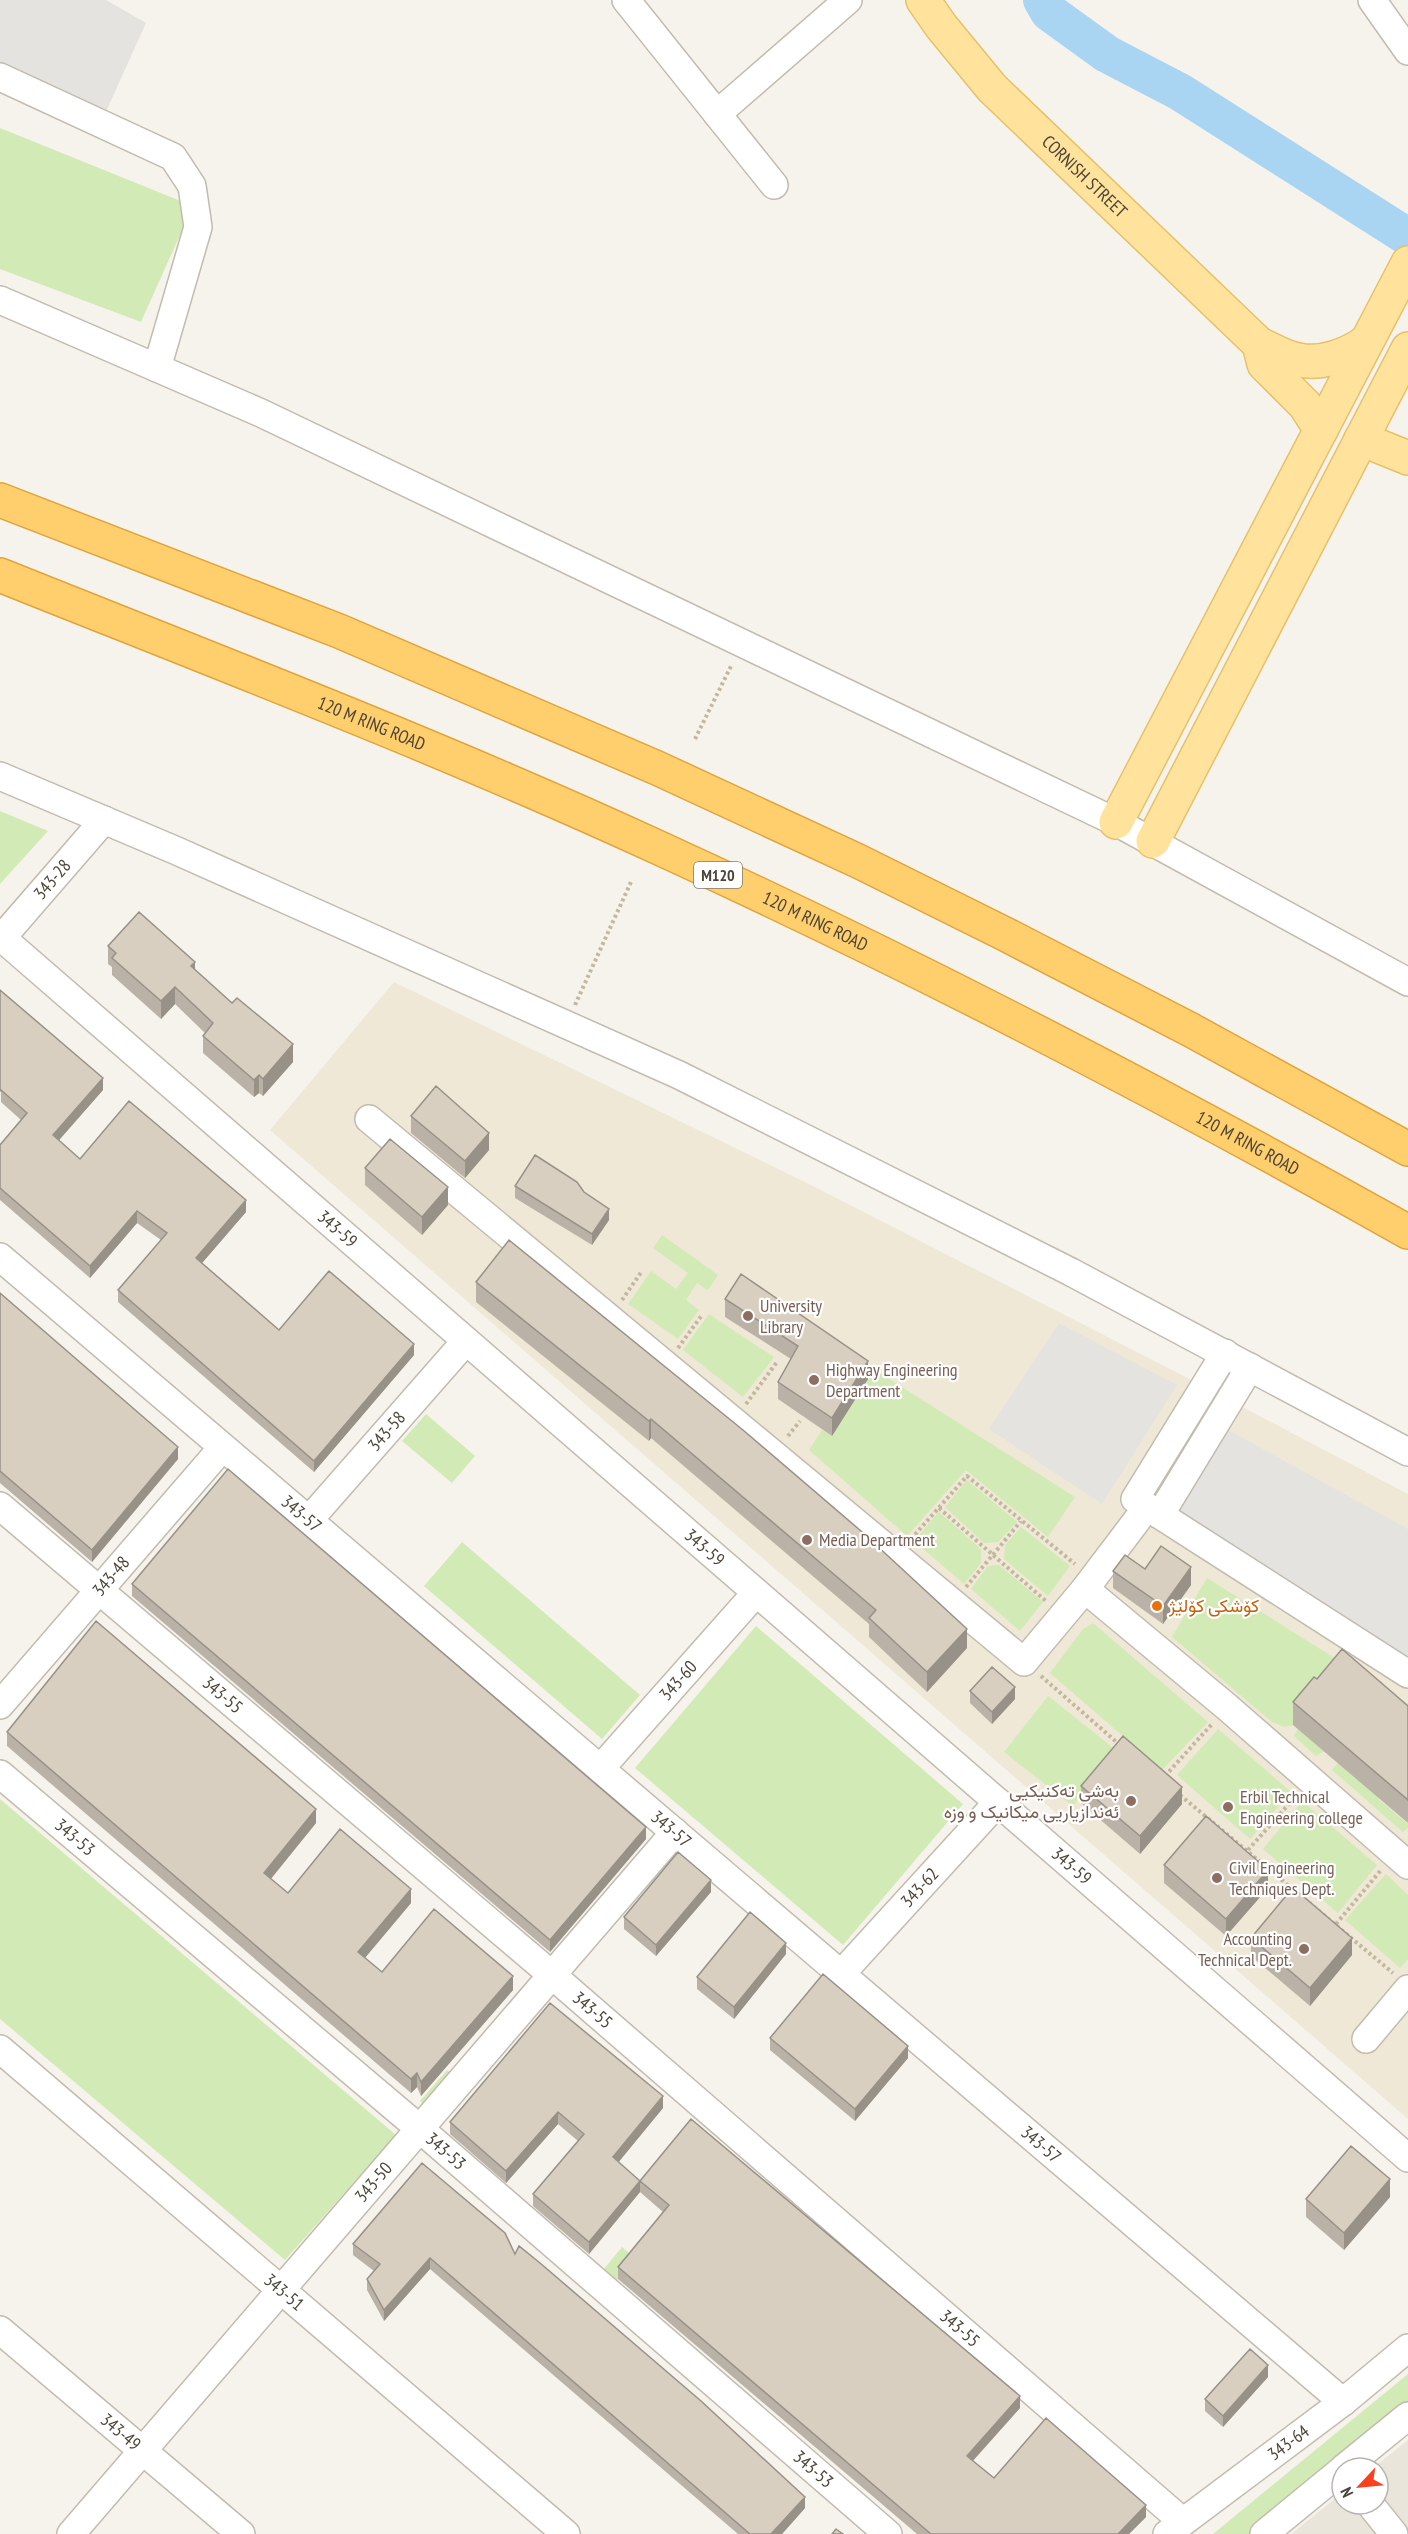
<svg xmlns="http://www.w3.org/2000/svg" width="1408" height="2534" font-family="'PT Sans Narrow',Vazirmatn,sans-serif">
  <rect width="100%" height="100%" fill="#f6f3ec"/>
  <!-- residential -->
  <path fill="#eae5da" d="M1408 2440V2534H1291L1342 2493V2504H1378V2468H1373Z"/>
  <!-- education -->
  <path fill="#efe8d6" d="M394 982 809 1184 1174 1371 1408 1494V2119L270 1130Z"/>
  <!-- green -->
  <path fill="#d2eab5" d="M0 128 193 206 141 322 0 269Z
    M0 811 48 831 0 884Z
    M662 1235 718 1275 708 1290 697 1283 686 1300 699 1310 678 1339 628 1304 651 1271 676 1289 688 1273 653 1248Z
    M709 1314 774 1357 743 1397 683 1350Z
    M875 1370 1075 1497 1048 1537 966 1470 907 1536 809 1450 822 1430 832 1436 868 1379Z
    M426 1414 475 1456 452 1483 402 1441Z
    M967 1480 1017 1522 998 1542 984 1543 945 1507Z
    M939 1512 981 1549V1563L964 1584 914 1541Z
    M1021 1527 1070 1566 1048 1596 1004 1559 1005 1545Z
    M462 1542 640 1695 602 1739 424 1586Z
    M999 1565 1043 1602 1020 1631 971 1589 988 1566Z
    M1207 1578 1408 1704V1729L1293 1725 1284 1727 1272 1722 1172 1637Z
    M1093 1623 1208 1722 1162 1770 1050 1673 1083 1629Z
    M756 1626 963 1804 843 1945 635 1768Z
    M1048 1696 1116 1750 1073 1806 1004 1752Z
    M1218 1729 1291 1792 1250 1839 1177 1775Z
    M1298 1729 1324 1751 1316 1756 1294 1736Z
    M1338 1763 1398 1774 1378 1799 1408 1824V1828L1403 1832 1332 1770Z
    M0 1799 396 2135 285 2260 0 2019Z
    M1302 1801 1377 1865 1338 1913 1263 1849Z
    M1386 1874 1408 1895V1959L1400 1968 1345 1920Z
    M447 2070 454 2077 427 2108 420 2101Z
    M622 2247 635 2258 617 2280 604 2269Z
    M1408 2374V2404L1249 2534H1213Z"/>
  <!-- parking -->
  <path fill="#e5e3e0" d="M0 0H106L146 23 104 116 0 65Z
    M1059 1323 1177 1385 1102 1504 989 1429Z
    M1223 1427 1408 1529V1667L1172 1517Z"/>
  <g fill="none" stroke-linecap="round" stroke-linejoin="round">
    <!-- river -->
    <path stroke="#a9d4f2" stroke-width="38" d="M1042 0 1049 12 1107 54 1180 92 1408 237"/>
    <!-- minor casing -->
    <g stroke="#c2bbae" stroke-width="30">
      <g id="minor">
        <path d="M626 0 774 185"/>
        <path d="M1372 0 1408 51"/>
        <path d="M0 77 173 157 192 186 198 227 157 368"/>
        <path d="M717 114 848 0"/>
        <path d="M0 300 261 413 1116 822 1408 982"/>
        <path d="M0 776 177 851 679 1075 1071 1272 1408 1452"/>
        <path id="s1" d="M2 938 1408 2158"/>
        <path id="s2" d="M0 940 104 820"/>
        <path d="M369 1119 1024 1662 1085 1589 1147 1507"/>
        <path id="s3" d="M0 1257 1343 2402"/>
        <path d="M1225 1353 1135 1499 1408 1674"/>
        <path id="s4" d="M0 1506 552 1975 1182 2521"/>
        <path d="M1160 1515 1250 1367"/>
        <path id="s5" d="M309 1520 466 1341"/>
        <path d="M1085 1589 1227 1707 1408 1865"/>
        <path id="s6" d="M0 1705 222 1448"/>
        <path id="s7" d="M600 1769 756 1593"/>
        <path id="s8" d="M0 1774 420 2129 888 2534"/>
        <path id="s9" d="M841 1974 998 1802"/>
        <path d="M1366 2039 1408 1989"/>
        <path id="s10" d="M0 2049 566 2534"/>
        <path id="s11" d="M0 2330 241 2534"/>
        <path d="M1344 2468 1408 2416"/>
        <path d="M1370 2504 1394 2534"/>
        <path id="s12" d="M71 2534 675 1832"/>
        <path id="s13" d="M1167 2534 1343 2402 1408 2348"/>
        <path d="M1264 2534 1342 2470"/>
      </g>
    </g>
    <!-- major casing -->
    <g stroke="#e6c16a" stroke-width="36">
      <g id="major">
        <path id="s14" d="M923 0 941 26 992 88 1259 344C1271 349 1285 358 1299 360 1321 365 1348 355 1366 342"/>
        <path d="M1259 344 1264 364 1305 405 1321 430"/>
        <path d="M1361 439 1408 458"/>
        <path d="M1116 822 1408 263"/>
        <path d="M1153 841 1408 349"/>
      </g>
    </g>
    <!-- highway casing -->
    <g stroke="#e0a43c" stroke-width="36">
      <g id="highway">
        <path d="M0 500 339 631 657 768 858 861 1005 934 1191 1030 1408 1149"/>
        <path id="s15" d="M0 575C220 663 442 748 657 847 913 964 1163 1094 1408 1232"/>
      </g>
    </g>
    <!-- path -->
    <path stroke="#c4b79f" stroke-width="4" stroke-dasharray="3 3" stroke-linecap="butt" d="M695 739 732 664
      M575 1005 631 882
      M622 1300 642 1271
      M678 1348 702 1315
      M746 1404 777 1362
      M788 1436 800 1421
      M939 1508 1047 1602
      M911 1539 967 1476 1075 1564
      M966 1587 1021 1521
      M1041 1676 1121 1746
      M1165 1776 1212 1724
      M1180 1795 1393 1973
      M1248 1850 1296 1796
      M1336 1924 1381 1870"/>
    <!-- minor -->
    <use href="#minor" stroke="#fff" stroke-width="27"/>
    <!-- major -->
    <use href="#major" stroke="#ffe39c" stroke-width="33"/>
    <!-- highway -->
    <use href="#highway" stroke="#ffcf6e" stroke-width="33"/>
  </g>
  <!-- wall -->
  <path fill="#bab2a6" d="M108 946 195 970 293 1062 263 1096 259 1093 254 1097 203 1053V1036L205 1033 175 1004 161 1019 112 975V967L108 964Z
    M0 990 103 1090 59 1140 80 1159 246 1212 202 1263 279 1330 414 1355 314 1472 118 1302V1290L161 1240 137 1223 90 1278 0 1200V1145L21 1120 1 1102Z
    M411 1116 489 1150 465 1178 411 1133Z
    M365 1168 448 1205 422 1235 365 1185Z
    M515 1186 609 1220 592 1245 515 1198Z
    M476 1282 967 1648 927 1692 869 1637V1624L651 1438 649 1441 476 1302Z
    M0 1293 178 1459 92 1562 0 1483Z
    M725 1299 868 1379 832 1436 778 1399V1382L791 1359 725 1317Z
    M1145 1569 1191 1585 1163 1624 1113 1588V1571Z
    M132 1584 646 1839 550 1952 132 1596Z
    M1317 1679 1408 1706V1823L1293 1725V1702Z
    M970 1691 1015 1699 992 1724 970 1703Z
    M7 1732 316 1823 271 1879 288 1893 411 1903 365 1958 382 1972 513 1990 421 2096 417 2087 411 2093 7 1746Z
    M1081 1786 1182 1804 1140 1854 1081 1803Z
    M1164 1865 1268 1888 1226 1936 1164 1883Z
    M711 1892 656 1956 624 1929V1917Z
    M1251 1938 1352 1955 1310 2006 1251 1956Z
    M786 1954 734 2019 697 1989V1977Z
    M550 2003 663 2108 618 2162 640 2181 1020 2408 973 2461 994 2478 1146 2517 1129 2534H917L618 2279V2267L663 2212 640 2192 589 2254 533 2206V2194L578 2141 558 2124 506 2183 450 2134V2122Z
    M770 2038 908 2058 855 2121 770 2050Z
    M1390 2197 1344 2250 1306 2217V2199Z
    M353 2244 515 2254 805 2508 782 2534H738L430 2269 384 2321 367 2290V2279L374 2271 353 2255Z
    M1268 2377 1223 2427 1205 2411V2399Z"/>
  <!-- shaded-wall -->
  <path fill="#979187" d="M195 962V979L191 966Z
    M175 987V1004L161 1019V1001Z
    M293 1044V1062L263 1096V1079Z
    M259 1075V1093L254 1097V1080Z
    M103 1078V1090L53 1147V1135Z
    M489 1133V1150L465 1178V1161Z
    M448 1187V1205L422 1235V1217Z
    M246 1200V1212L196 1270V1258Z
    M609 1209V1220L592 1245V1234Z
    M137 1211V1223L90 1278V1266Z
    M414 1344V1355L314 1472V1461Z
    M868 1361V1379L832 1436V1418Z
    M651 1419V1438L649 1441V1421Z
    M178 1447V1459L92 1562V1550Z
    M1191 1567V1585L1163 1624V1606Z
    M967 1629V1648L927 1692V1672Z
    M1015 1687V1699L992 1724V1712Z
    M1182 1787V1804L1140 1854V1836Z
    M316 1809V1823L264 1887V1873Z
    M646 1827V1839L550 1952V1940Z
    M1268 1870V1888L1226 1936V1919Z
    M711 1880V1892L656 1956V1945Z
    M411 1889V1903L358 1966V1952Z
    M1352 1938V1955L1310 2006V1988Z
    M786 1943V1954L734 2019V2007Z
    M513 1976V1990L421 2096V2082Z
    M908 2046V2058L855 2121V2109Z
    M417 2073V2087L411 2093V2079Z
    M663 2096V2108L613 2169V2157Z
    M558 2112V2124L506 2183V2171Z
    M1390 2179V2197L1344 2250V2233Z
    M640 2181V2192L589 2254V2242Z
    M430 2258V2269L384 2321V2310Z
    M1268 2365V2377L1223 2427V2416Z
    M1020 2396V2408L967 2467V2456Z
    M805 2497V2508L782 2534H771Z
    M1146 2505V2517L1129 2534H1118Z"/>
  <!-- building -->
  <path fill="#d8cfc1" stroke="#979187" stroke-width="1.5" d="M139 912 195 962 191 966 232 1003 237 998 293 1044 263 1079 259 1075 254 1080 203 1036 213 1023 175 987 161 1001 112 958 116 953 108 946Z
    M0 990 103 1078 53 1135 80 1159 129 1101 246 1200 196 1258 279 1330 329 1271 414 1344 314 1461 118 1290 167 1233 137 1211 90 1266 0 1188V1145L27 1113 1 1090 0 1091Z
    M436 1086 489 1133 465 1161 411 1116Z
    M390 1139 448 1187 422 1217 365 1168Z
    M535 1155 577 1182 584 1192 609 1209 592 1234 515 1186Z
    M509 1240 743 1430 861 1531 967 1629 927 1672 869 1618 876 1610 651 1419 649 1421 476 1282Z
    M741 1274 868 1361 832 1418 778 1382 798 1346 725 1299Z
    M0 1293 178 1447 92 1550 0 1471Z
    M228 1469 646 1827 550 1940 132 1584Z
    M1161 1546 1191 1567 1163 1606 1113 1571 1125 1555 1145 1569Z
    M96 1621 316 1809 264 1873 288 1893 340 1829 411 1889 358 1952 382 1972 434 1909 513 1976 421 2082 417 2073 411 2079 7 1732Z
    M1342 1649 1408 1706V1800L1293 1702 1314 1677 1317 1679Z
    M992 1667 1015 1687 992 1712 970 1691Z
    M1123 1736 1182 1787 1140 1836 1081 1786Z
    M1206 1816 1268 1870 1226 1919 1164 1865Z
    M678 1852 711 1880 656 1945 624 1917Z
    M1290 1891H1297L1352 1938 1310 1988 1251 1938Z
    M750 1912 786 1943 734 2007 697 1977Z
    M823 1974 908 2046 855 2109 770 2038Z
    M550 2003 663 2096 613 2157 640 2181 589 2242 533 2194 584 2134 558 2112 506 2171 450 2122Z
    M691 2119 1020 2396 967 2456 994 2478 1046 2418 1146 2505 1118 2534H931L618 2267 669 2205 640 2181Z
    M1351 2146 1390 2179 1344 2233 1306 2199Z
    M422 2163 505 2233 515 2254 519 2246 540 2263 701 2401 805 2497 771 2534H750L430 2258 384 2310 367 2279 380 2264 353 2244Z
    M1250 2349 1268 2365 1223 2416 1205 2399Z
    M836 2529 843 2534H832Z"/>
  <!-- markers -->
  <g fill="#8d6e63" stroke="#fff" stroke-width="2">
    <circle cx="748" cy="1316" r="6"/>
    <circle cx="814" cy="1380" r="6"/>
    <circle cx="807" cy="1540" r="6"/>
    <circle cx="1131" cy="1801" r="6"/>
    <circle cx="1228" cy="1807" r="6"/>
    <circle cx="1217" cy="1878" r="6"/>
    <circle cx="1304" cy="1949" r="6"/>
  </g>
  <circle fill="#e8710a" stroke="#fff" stroke-width="2" cx="1157" cy="1606" r="6"/>
  <g text-anchor="middle" stroke-width="4.5" stroke-linejoin="round" paint-order="stroke">
    <!-- shield labels -->
    <rect fill="#fff" stroke="#817c74" stroke-width="1.5" x="694" y="862" width="48" height="26" rx="4.5"/>
    <g font-size="16" font-weight="bold" fill="#4b4439">
      <text x="718" y="881">M120</text>
    </g>
    <!-- street labels -->
    <g font-size="18" fill="#4b4439" stroke="#fff">
      <text dy="6" stroke="none"><textPath href="#s14" startOffset="240">CORNISH STREET</textPath></text>
      <text dy="6" stroke="none"><textPath href="#s15" startOffset="400">120 M RING ROAD</textPath></text>
      <text dy="6" stroke="none"><textPath href="#s2" startOffset="80">343-28</textPath></text>
      <text dy="6" stroke="none"><textPath href="#s15" startOffset="886">120 M RING ROAD</textPath></text>
      <text dy="6" stroke="none"><textPath href="#s15" startOffset="1372">120 M RING ROAD</textPath></text>
      <text dy="6" stroke="none"><textPath href="#s1" startOffset="444">343-59</textPath></text>
      <text dy="6" stroke="none"><textPath href="#s5" startOffset="118">343-58</textPath></text>
      <text dy="6" stroke="none"><textPath href="#s3" startOffset="396">343-57</textPath></text>
      <text dy="6" stroke="none"><textPath href="#s1" startOffset="930">343-59</textPath></text>
      <text dy="6" stroke="none"><textPath href="#s6" startOffset="170">343-48</textPath></text>
      <text dy="6" stroke="none"><textPath href="#s7" startOffset="118">343-60</textPath></text>
      <text dy="6" stroke="none"><textPath href="#s4" startOffset="292">343-55</textPath></text>
      <text dy="6" stroke="none"><textPath href="#s3" startOffset="882">343-57</textPath></text>
      <text dy="6" stroke="none"><textPath href="#s8" startOffset="98">343-53</textPath></text>
      <text dy="6" stroke="none"><textPath href="#s1" startOffset="1416">343-59</textPath></text>
      <text dy="6" stroke="none"><textPath href="#s9" startOffset="117">343-62</textPath></text>
      <text dy="6" stroke="none"><textPath href="#s4" startOffset="778">343-55</textPath></text>
      <text dy="6" stroke="none"><textPath href="#s3" startOffset="1368">343-57</textPath></text>
      <text dy="6" stroke="none"><textPath href="#s8" startOffset="584">343-53</textPath></text>
      <text dy="6" stroke="none"><textPath href="#s12" startOffset="464">343-50</textPath></text>
      <text dy="6" stroke="none"><textPath href="#s10" startOffset="374">343-51</textPath></text>
      <text dy="6" stroke="none"><textPath href="#s4" startOffset="1264">343-55</textPath></text>
      <text dy="6" stroke="none"><textPath href="#s11" startOffset="158">343-49</textPath></text>
      <text dy="6" stroke="none"><textPath href="#s13" startOffset="152">343-64</textPath></text>
      <text dy="6" stroke="none"><textPath href="#s8" startOffset="1070">343-53</textPath></text>
    </g>
    <!-- education labels -->
    <g font-size="18" fill="#785e54" stroke="#fff" text-anchor="start">
      <text x="760" y="1312">University<tspan x="760" dy="21">Library</tspan></text>
      <text x="826" y="1376">Highway Engineering<tspan x="826" dy="21">Department</tspan></text>
      <text x="819" y="1546">Media Department</text>
      <text x="1119" y="1797" text-anchor="end">بەشی تەکنیکیی<tspan x="1119" dy="21">ئەندازیاریی میکانیک و وزە</tspan></text>
      <text x="1240" y="1803">Erbil Technical<tspan x="1240" dy="21">Engineering college</tspan></text>
      <text x="1229" y="1874">Civil Engineering<tspan x="1229" dy="21">Techniques Dept.</tspan></text>
      <text x="1292" y="1945" text-anchor="end">Accounting<tspan x="1292" dy="21">Technical Dept.</tspan></text>
    </g>
    <!-- food labels -->
    <g font-size="18" fill="#c56008" stroke="#fff" text-anchor="start">
      <text x="1169" y="1612">کۆشکی کۆلێژ</text>
    </g>
  </g>
  <!-- north arrow -->
  <g transform="translate(1360 2486) rotate(244)"><circle r="28" fill="#ffffff" stroke="#b7b4b0" stroke-width="1.5"/>
  <path d="M0-4.5L10 22L0 15L-10 22Z" fill="#fc3f1d"/>
  <text y="-9" font-size="16" font-weight="bold" text-anchor="middle" fill="#4b4439">N</text>
  </g>
</svg>
